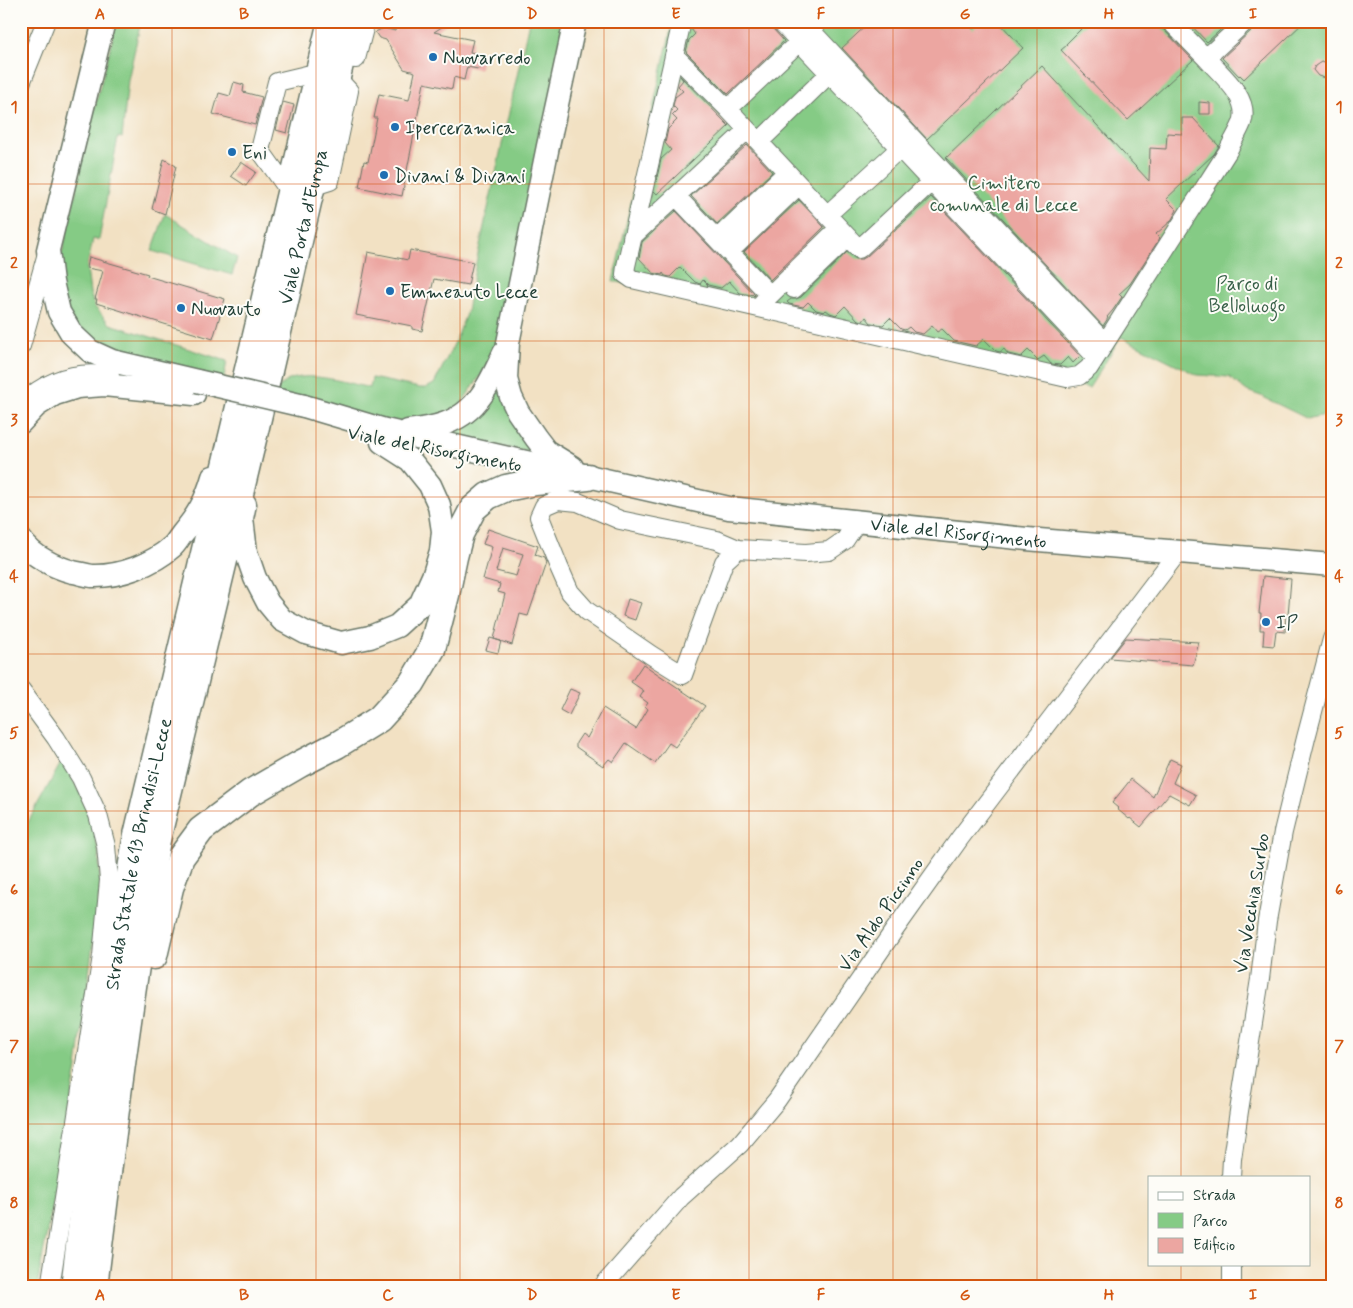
<svg xmlns="http://www.w3.org/2000/svg" width="1353" height="1308" font-family="Mynerve,sans-serif">
  <rect width="100%" height="100%" fill="#fdfcf7"/>
  <filter id="ink" filterUnits="userSpaceOnUse"><feTurbulence type="fractalNoise" baseFrequency=".02" numOctaves="2"/><feDisplacementMap in="SourceGraphic" scale="10" xChannelSelector="R" yChannelSelector="G"/><feConvolveMatrix kernelMatrix="1 2 1 2 8 2 1 2 1" color-interpolation-filters="sRGB"/></filter>
  <filter id="wash" filterUnits="userSpaceOnUse"><feTurbulence type="fractalNoise" baseFrequency=".0096" numOctaves="4" result="noise"/><feDisplacementMap in="SourceGraphic" scale="20" xChannelSelector="R" yChannelSelector="G"/><feGaussianBlur stdDeviation="1.12" result="paint"/><feColorMatrix in="noise" values="0 0 0 0 0 0 0 0 0 0 0 0 0 0 0 0 0 1.4 0 .05"/><feComposite in="paint" operator="in"/></filter>
  <g filter="url(#wash)">
    <rect width="100%" height="100%" fill="#f2e1c3"/>
    <!-- green -->
    <path fill="#85cb85" stroke="#52845c" d="M117 21H141L128 80 122 138 118 137 99 240 93 239 87 268 90 293 95 307 110 324 227 361 223 383 115 358 74 324 61 297 59 267 96 102Z
      M529 21H568L502 326 494 356 457 410 401 424 274 395C276 392 279 387 281 385 301 367 347 383 370 388L372 378 420 388H426L434 384 457 338 467 311 476 263Z
      M673 21H1332V416C1323 415 1316 416 1308 419L1261 396 1247 391 1229 377 1197 375 1121 337 1089 388 613 281Z
      M165 214 237 258 232 275 152 251Z
      M499 379 537 454 443 434Z
      M62 761 80 792 93 825 99 855 100 888 77 1067 37 1287H21V835Z"/>
    <g id="blocks">
      <!-- building -->
      <path fill="#eca6a1" fill-rule="evenodd" d="M398 21H451L434 32 473 40 470 52 482 55 480 68 478 69 467 67 464 80 454 77 452 89 424 83 402 196 359 187 364 161 368 162 377 118H374L379 94 409 100 415 72 404 69 386 40 379 38 375 32 384 28 395 31Z
        M692 21H770L772 28 784 41 728 94 686 52 689 40 695 34 691 29Z
        M871 21H932L938 28 945 21H965L973 29 981 21H998L1023 48 927 139 842 48Z
        M1089 21H1158L1162 28 1193 60 1128 120 1061 50 1067 45 1066 44Z
        M1187 21H1230L1207 42Z
        M1256 21H1305L1244 79 1240 75 1239 76 1222 58 1253 29Z
        M1321 62 1328 64 1329 67V72L1325 78 1318 76 1313 70 1315 66Z
        M1042 66 1149 181 1150 148 1166 149 1167 133 1182 134V118H1193L1219 146 1214 154 1166 199 1177 210 1171 221 1156 234 1160 238 1130 284 1119 294 1122 297 1113 310 1107 317 1108 318 1103 326 946 158Z
        M680 76 729 126 657 194 654 191 661 159 671 150 665 143 668 129 677 120 672 115 677 110 673 106 675 97 683 91 678 86 683 80Z
        M234 82 244 85 243 92 262 97 255 125 213 114 219 93 230 96Z
        M283 102 294 105 287 133 276 130Z
        M1199 102 1210 103V114H1199Z
        M747 145 772 172 717 224 691 196Z
        M164 159 176 166 165 214 152 209Z
        M241 162 256 172 246 186 231 176Z
        M931 197 1080 356 1073 363 1068 357 1060 365 1051 364 1044 356 1038 360 1028 350 1021 357 1008 354 1004 349 1000 352 996 351 984 339 976 346 954 341 942 329 937 332 932 326 923 334 914 332 909 327 905 330 901 329 890 318 883 325 871 323 866 317 863 321 858 320 845 306 836 315 830 313 826 310 824 312 816 310 808 302 803 307 789 304 787 302 791 299H796L801 297 847 252 856 259H862L866 257Z
        M799 200 824 227 770 280 744 252Z
        M676 211 755 295 754 296 752 294 751 295 740 293 729 281 721 288 708 285 703 280 700 284 695 282 680 267 670 277 665 276 663 273 662 275 653 273 639 258 642 242Z
        M410 250 473 262 468 285 434 279 422 331 412 329V326L356 315 368 252 408 260Z
        M89 257 148 274 147 276 225 299 213 339 96 303 97 299H95L103 271 87 268Z
        M488 529 538 546 535 555 544 558 546 563 528 616 520 614 512 645 494 639 505 594 498 592 500 584 483 579 492 547 483 544ZM503 548 523 554 516 576 496 571Z
        M1263 576 1291 579 1288 615H1286L1285 632 1276 631 1274 646 1263 645 1264 630H1260L1261 613H1259Z
        M628 599 641 603 635 620 623 616Z
        M490 638 501 641 498 653 486 650Z
        M1126 638 1199 642 1193 665 1110 658Z
        M643 664 705 706 675 747 669 743 655 763 626 743 613 762 609 759 603 766 576 747V743L582 734 587 738 603 708 636 729 648 709 645 707 648 703 640 697 644 691 631 682Z
        M570 689 580 693 569 715 560 710Z
        M1170 759 1181 764 1173 783 1196 795 1190 805 1169 794 1141 827 1130 818 1129 819 1117 809 1118 808 1112 803 1131 779 1153 797Z"/>
    </g>
  </g>
  <g filter="url(#ink)">
    <use href="#blocks" fill-opacity="0" stroke="#697666" stroke-width="1"/>
    <g fill="none" stroke-linecap="round" stroke-linejoin="round">
      <!-- minor casing -->
      <g stroke="#697666" stroke-width="20">
        <path id="minor" d="M682 21 626 266 625 274 632 279 1067 378 1079 376 1089 368 1228 151C1232 142 1238 133 1242 123 1251 98 1221 75 1206 58L1246 21
          M780 21 1096 357
          M802 21 1105 343
          M1170 21 1206 58
          M674 55 728 109 859 249 931 182
          M341 58 356 59 366 21
          M21 83 46 21
          M728 109 799 42
          M759 142 829 74
          M311 187 330 181 349 91 337 78
          M290 192 260 150 277 82 319 72
          M676 196 770 295
          M827 215 900 148
          M632 237 747 130
          M717 239 787 172
          M729 252 799 185
          M794 289 848 237
          M762 303 839 228
          M21 346 46 257
          M21 404C46 381 76 370 110 376
          M738 549 717 540 620 520 578 502 558 500 544 506 539 517 559 567 570 592 587 611 651 655 683 675 724 562 738 549 806 553 829 551 845 540 857 522
          M21 690 56 738 81 778 98 815 106 846 109 880 102 956 50 1287
          M1231 1177 1232 1159 1239 1111 1260 979 1267 921 1283 832 1306 738 1332 639
          M1232 1264V1287
          M602 1287 681 1197 740 1144 777 1100 893 932 960 838 1178 552"/>
      </g>
      <!-- major casing -->
      <g stroke="#697666" stroke-width="25">
        <g id="major">
          <path d="M104 21 48 250 52 282 59 312 72 334 90 351 112 361 197 381"/>
          <path id="s1" d="M304 406 385 430 729 508 1027 539 1332 565"/>
          <path d="M21 422 36 406 55 394 77 387 104 385 194 394"/>
          <path d="M408 431C467 425 480 405 504 353"/>
          <path d="M572 467 546 451 536 438 518 412 511 397 506 379 508 343 548 146 575 21"/>
          <path d="M245 504 242 518 246 552 255 578 268 603 282 620 306 633 341 643 370 637 397 626 420 605 434 574 441 551 443 531 439 505 430 485 410 460 382 442"/>
          <path d="M21 540C32 556 54 567 73 572 79 573 85 575 92 576 119 577 152 565 173 546 176 543 179 538 182 534 198 515 206 501 213 477"/>
        </g>
      </g>
      <!-- highway casing -->
      <g stroke="#697666" stroke-width="29">
        <g id="highway">
          <path d="M154 956 170 888 181 857 201 830 250 793 300 764 337 745 379 719 412 683 432 649 446 595 454 557 460 534 473 509 488 496 506 488 535 482 588 477"/>
          <path id="s2" d="M74 1287 115 959 137 835 331 21"/>
          <path id="s3" d="M94 1287C112 1138 130 988 157 840L255 431 350 21"/>
        </g>
      </g>
      <!-- minor -->
      <use href="#minor" stroke="#fff" stroke-width="18"/>
      <!-- major -->
      <use href="#major" stroke="#fff" stroke-width="22"/>
      <!-- highway -->
      <use href="#highway" stroke="#fff" stroke-width="26"/>
      <!-- major-bridge casing -->
      <g stroke="#697666" stroke-width="25" stroke-linecap="butt">
        <path id="major-bridge" d="M197 381 304 406"/>
      </g>
      <!-- major-bridge -->
      <use href="#major-bridge" stroke="#fff" stroke-width="22"/>
    </g>
  </g>
  <!-- grid -->
  <path fill="none" stroke="#d45610" stroke-width="1" stroke-opacity="0.55" d="M172 21V1287M316 21V1287M460 21V1287M604 21V1287M749 21V1287M893 21V1287M1037 21V1287M1181 21V1177M21 184H1332M21 341H1332M21 497H1332M21 654H1332M21 811H1332M21 967H1332M21 1124H1332M1181 1264V1287"/>
  <!-- markers -->
  <g fill="#1f6fb2" stroke="#fdfcf7" stroke-width="2">
    <circle cx="433" cy="57" r="5"/>
    <circle cx="395" cy="127" r="5"/>
    <circle cx="232" cy="152" r="5"/>
    <circle cx="384" cy="175" r="5"/>
    <circle cx="390" cy="291" r="5"/>
    <circle cx="181" cy="308" r="5"/>
    <circle cx="1266" cy="622" r="5"/>
  </g>
  <g text-anchor="middle" stroke-width="4" stroke-linejoin="round" paint-order="stroke">
    <!-- poi labels -->
    <g font-size="19" fill="#1f3d34" stroke="#fdfcf7" text-anchor="start">
      <text x="443" y="64">Nuovarredo</text>
      <text x="405" y="134">Iperceramica</text>
      <text x="242" y="159">Eni</text>
      <text x="394" y="182">Divani &amp; Divani</text>
      <text x="400" y="298">Emmeauto Lecce</text>
      <text x="191" y="315">Nuovauto</text>
      <text x="1276" y="629">IP</text>
    </g>
    <!-- park labels -->
    <g font-size="19" fill="#386048" stroke="#fdfcf7">
      <text x="1004" y="189">Cimitero<tspan x="1004" dy="22">comunale di Lecce</tspan></text>
      <text x="1247" y="290">Parco di<tspan x="1247" dy="22">Belloluogo</tspan></text>
    </g>
    <!-- street labels -->
    <g font-size="19" fill="#1f3d34" stroke="#fdfcf7">
      <text dy="7" stroke="none"><textPath href="#s3" startOffset="1082">Viale Porta d'Europa</textPath></text>
      <text transform="translate(435 448) rotate(11)" y="7">Viale del Risorgimento</text>
      <text dy="7" stroke="none"><textPath href="#s1" startOffset="668">Viale del Risorgimento</textPath></text>
      <text dy="7" stroke="none"><textPath href="#s2" startOffset="438">Strada Statale 613 Brindisi-Lecce</textPath></text>
      <text transform="translate(1251 903) rotate(-81)" y="7">Via Vecchia Surbo</text>
      <text transform="translate(880 914) rotate(-55)" y="7">Via Aldo Piccinno</text>
    </g>
  </g>
  <!-- margin -->
  <rect width="1353" height="1308" fill="none" stroke="#fdfcf7" stroke-width="55"/>
  <!-- legend -->
  <rect x="1148" y="1176" width="162" height="90" fill="#fdfcf7" stroke="#a4b0a9"/>
  <rect x="1158" y="1192" width="25" height="8" fill="#ffffff" stroke="#a4b0a9"/>
  <text x="1193" y="1200" font-size="15" fill="#1f3d34">Strada</text>
  <rect x="1158" y="1213" width="25" height="15" fill="#85cb85" stroke="#a4b0a9"/>
  <text x="1193" y="1226" font-size="15" fill="#1f3d34">Parco</text>
  <rect x="1158" y="1238" width="25" height="15" fill="#eca6a1" stroke="#a4b0a9"/>
  <text x="1193" y="1250" font-size="15" fill="#1f3d34">Edificio</text>
  <rect x="28" y="28" width="1298" height="1252" fill="none" stroke="#d45610" stroke-width="2"/>
  <g font-size="16" text-anchor="middle" font-weight="bold" fill="#d45610">
    <text x="100" y="19">A</text>
    <text x="244" y="19">B</text>
    <text x="388" y="19">C</text>
    <text x="532" y="19">D</text>
    <text x="676" y="19">E</text>
    <text x="821" y="19">F</text>
    <text x="965" y="19">G</text>
    <text x="1109" y="19">H</text>
    <text x="1253" y="19">I</text>
    <text x="14" y="112">1</text>
    <text x="1339" y="112">1</text>
    <text x="14" y="268">2</text>
    <text x="1339" y="268">2</text>
    <text x="14" y="425">3</text>
    <text x="1339" y="425">3</text>
    <text x="14" y="581">4</text>
    <text x="1339" y="581">4</text>
    <text x="14" y="738">5</text>
    <text x="1339" y="738">5</text>
    <text x="14" y="895">6</text>
    <text x="1339" y="895">6</text>
    <text x="14" y="1051">7</text>
    <text x="1339" y="1051">7</text>
    <text x="14" y="1208">8</text>
    <text x="1339" y="1208">8</text>
    <text x="100" y="1300">A</text>
    <text x="244" y="1300">B</text>
    <text x="388" y="1300">C</text>
    <text x="532" y="1300">D</text>
    <text x="676" y="1300">E</text>
    <text x="821" y="1300">F</text>
    <text x="965" y="1300">G</text>
    <text x="1109" y="1300">H</text>
    <text x="1253" y="1300">I</text>
  </g>
</svg>
